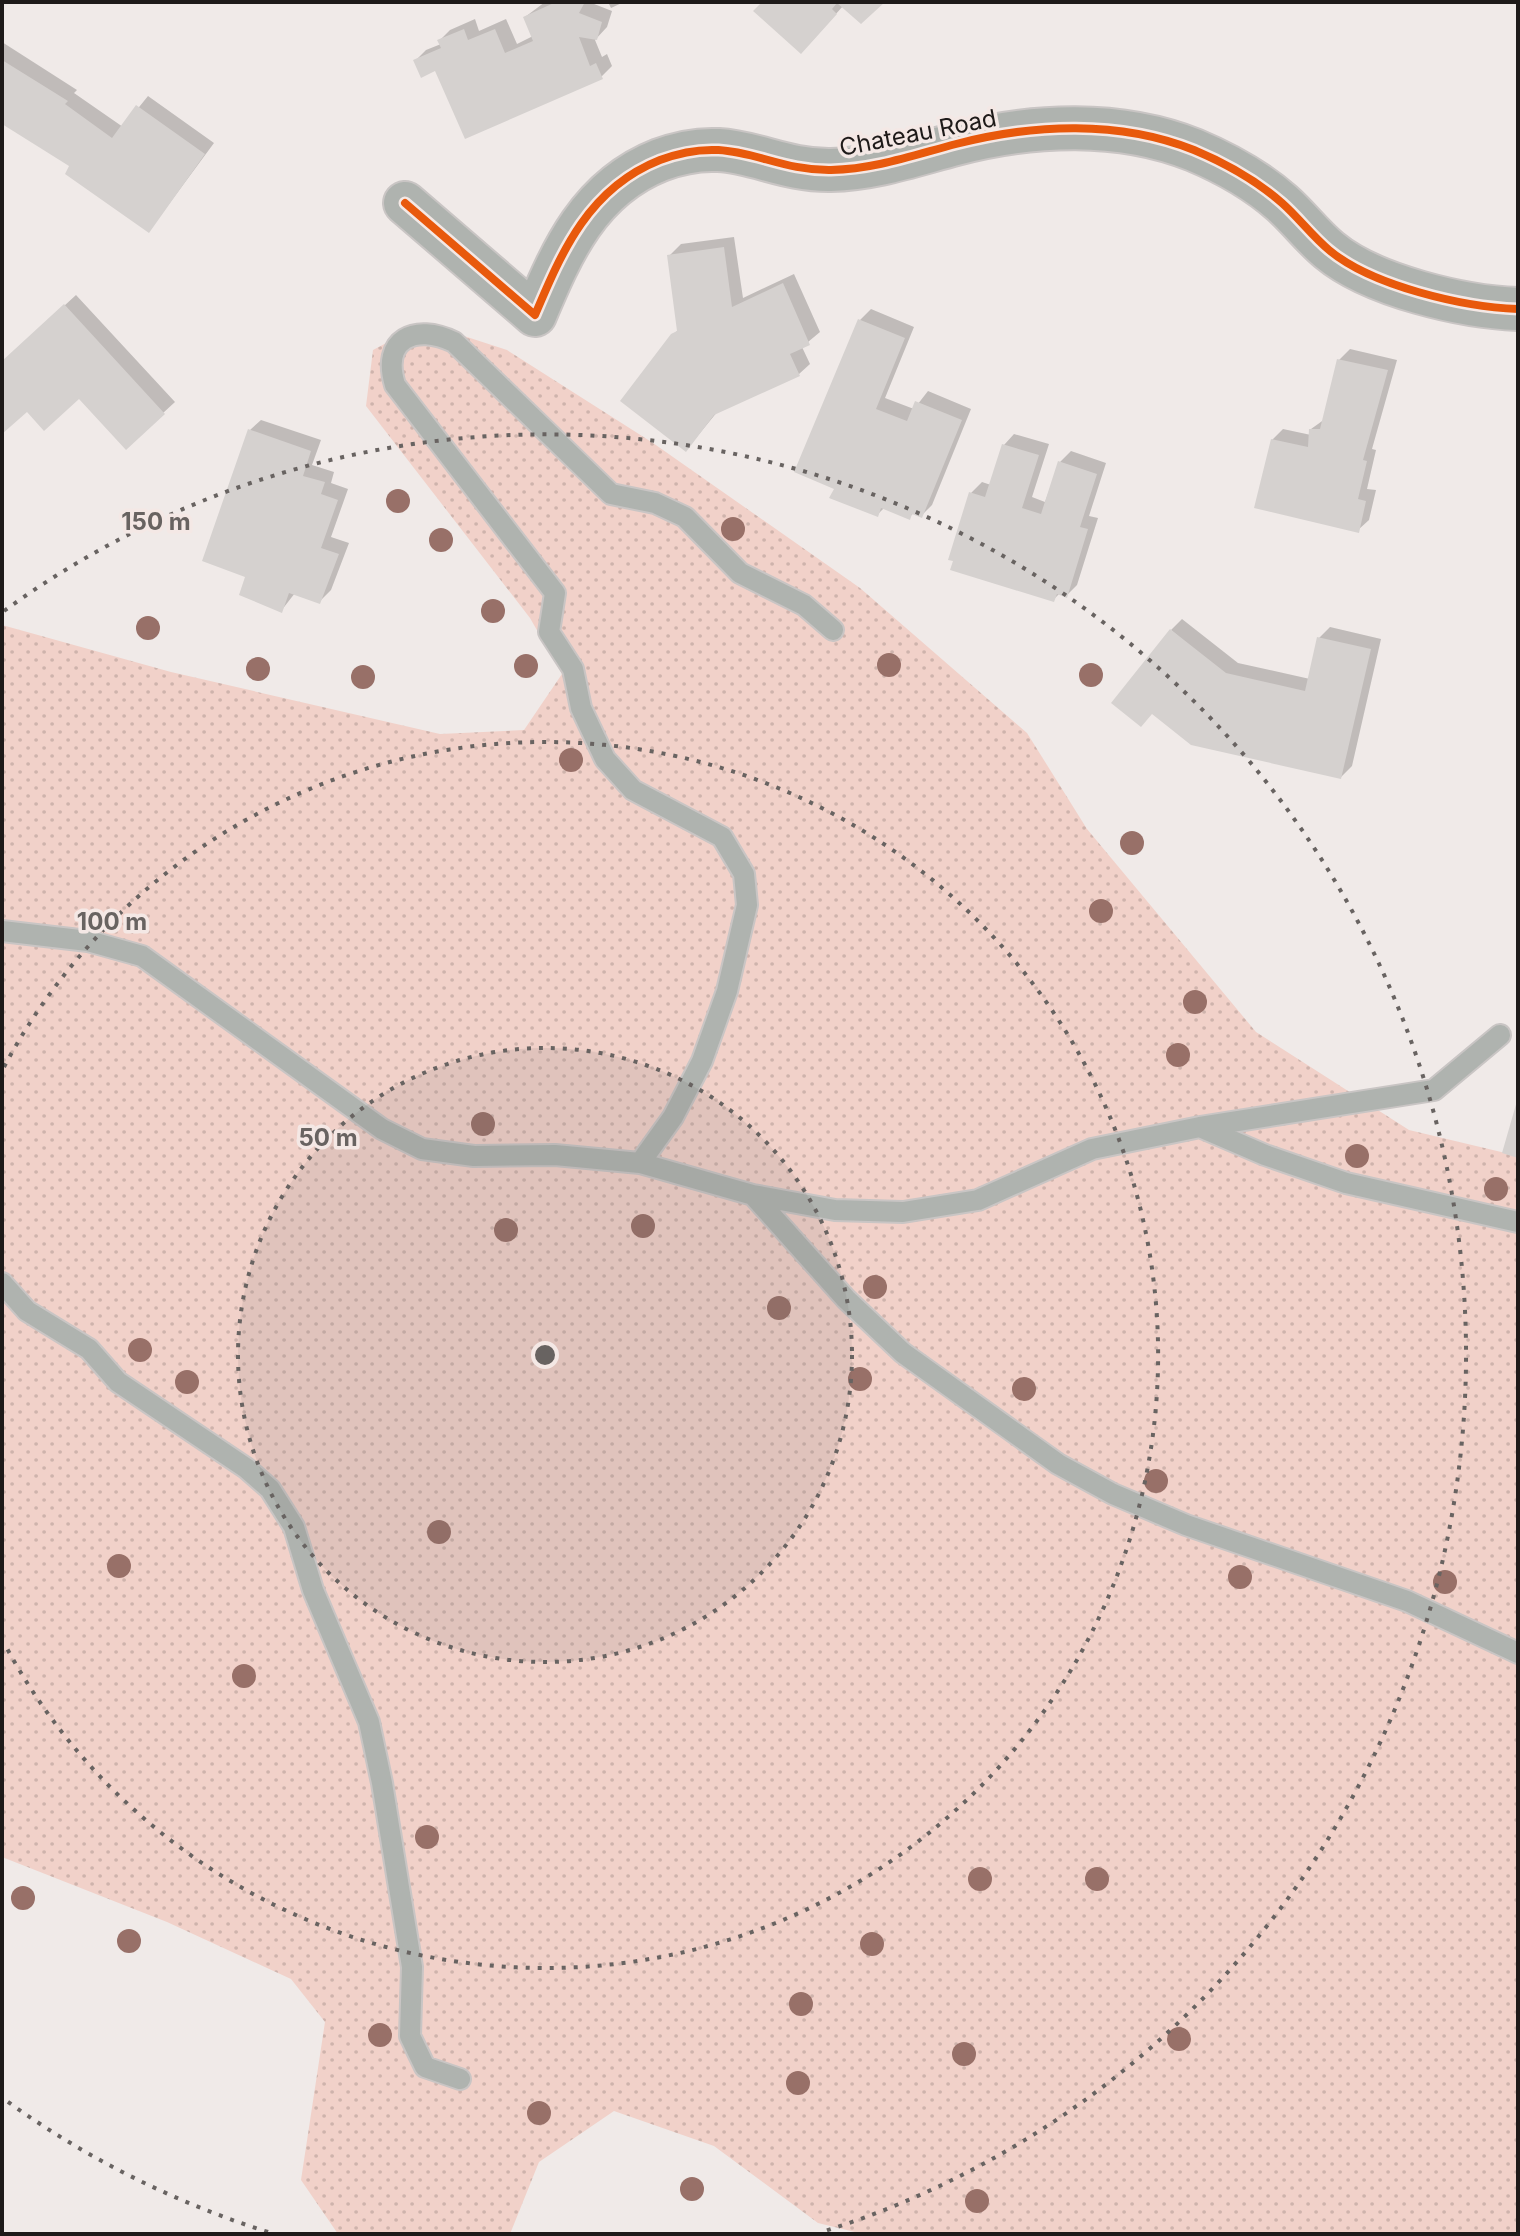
<svg xmlns="http://www.w3.org/2000/svg" width="1520" height="2236" font-family="Inter,sans-serif">
  <defs>
    <pattern id="grass-dots" width="8" height="8" patternUnits="userSpaceOnUse" patternTransform="scale(2)"><rect width="8" height="8" fill="#f1d1c9"/><path d="M2 2h.1M6 6h.1" fill="none" stroke="#ceb3ac" stroke-width="1.8" stroke-linecap="round"/></pattern>
  </defs>
  <rect width="100%" height="100%" fill="#f0eae8"/>
  <!-- grass -->
  <path fill="url(#grass-dots)" d="M424 323 507 350 653 443 860 588 1027 733 1087 829 1256 1032 1409 1130 1518 1156V2234H863L818 2223 714 2146 614 2111 539 2162 510 2234H338L301 2180 325 2022 291 1979 167 1922 2 1857V625L171 672 440 734 524 730 562 674 530 618 366 406 373 350Z"/>
  <!-- shadow -->
  <path fill="#0003" d="M545 2H589L612 11 607 27 595 40 602 57 607 54 612 66 601 77 436 69 415 61 426 50 441 44 440 40 450 30 475 19 479 31 506 19 517 44 533 36 525 17Z
    M608 2H624L611 8Z
    M765 2H884L843 6 812 41Z
    M2 42 77 90 74 93 123 127 148 96 214 143 149 231 72 166 2 121Z
    M734 237 743 298 794 274 820 332 802 347 810 364 799 374 718 411 686 450 672 336 679 329 670 255 681 244Z
    M76 295 175 402 126 447 79 396 27 409 2 432V363Z
    M871 309 914 327 885 398 914 409 928 391 971 409 932 505 921 516 914 513 909 517 885 507 877 515 836 488 860 320Z
    M1350 349 1397 360 1372 449 1376 450 1367 489 1376 490 1369 520 1358 530 1272 440 1283 429 1311 435V429L1325 419 1339 360Z
    M261 420 321 440 312 465 334 472 331 483 348 489 331 537 349 543 331 590 320 601 295 593 281 611 248 576 250 430Z
    M1014 434 1049 444 1032 497 1045 502 1060 462 1071 451 1106 463 1089 516 1098 518 1077 585 1066 596 1060 593 1053 600 971 493 982 482 991 485 1004 445Z
    M1182 619 1238 663 1310 679 1319 638 1330 627 1381 639 1352 766 1341 777 1171 630Z"/>
  <!-- building -->
  <path fill="#d5d1cf" d="M556 2H585L579 13 602 22 597 40 579 37 590 66 596 63 603 79 465 139 435 71 421 78 413 60 441 48 437 40 464 29 468 40 495 29 505 53 533 41 523 17Z
    M762 2H885L861 24 837 3 832 9 837 14 801 54 753 11Z
    M2 60 68 101 65 104 112 138 136 105 205 154 149 233 65 174 69 166 2 124Z
    M724 247 732 307 783 283 810 345 790 354 800 376 714 415 686 452 620 401 671 334 677 331 667 255Z
    M64 304 165 414 126 450 79 399 44 431 27 412 2 434V361Z
    M858 319 905 338 876 409 907 421 915 401 962 420 922 518 912 514 910 520 881 508 878 517 829 498 834 489 794 472Z
    M1337 359 1388 370 1363 460 1367 461 1358 499 1366 501 1359 533 1254 508 1271 439 1308 447 1309 429H1320Z
    M248 429 311 451 303 476 325 482 321 494 338 500 321 548 339 554 320 604 289 593 282 613 239 595 245 577 202 561Z
    M1002 444 1039 455 1022 508 1041 514 1058 461 1097 474 1080 527 1088 529 1067 598 1057 594 1054 602 950 570 953 561 948 560 969 492 985 497Z
    M1170 629 1226 673 1305 691 1317 637 1371 649 1341 779 1191 745 1152 714 1141 727 1111 703Z
    M1517 1101H1518V1158L1502 1153Z"/>
  <g fill="none" stroke-linecap="round" stroke-linejoin="round">
    <!-- service casing -->
    <g stroke="#c9c5c4" stroke-width="24">
      <path id="service" d="M2 931 88 941 142 956 382 1129 422 1149 474 1156 555 1155 640 1163 753 1195 846 1299 903 1353 1058 1464 1113 1494 1186 1525 1407 1601 1518 1653
        M1200 1127 1434 1090 1500 1035
        M640 1163 673 1117 702 1061 727 991 747 905 744 874 722 837 633 790 605 759 581 708 573 669 549 632 555 593 395 385C381 339 415 323 454 342L611 494 655 503 685 517 740 573 804 605 833 630
        M753 1195 835 1210 903 1212 978 1200 1092 1149 1200 1127 1265 1155 1346 1183 1518 1222
        M2 1283 27 1311 89 1349 118 1382 246 1468 270 1489 294 1527 313 1590 369 1722 382 1783 412 1967 410 2036 425 2067 460 2079"/>
    </g>
    <!-- minor casing -->
    <g stroke="#c9c5c4" stroke-width="46">
      <path id="minor" d="M405 203 535 315C562 251 589 188 660 160 734 132 766 171 831 170 875 169 914 155 956 144 1033 124 1119 120 1194 150 1225 163 1257 181 1282 203 1299 218 1312 236 1329 250 1372 286 1463 307 1518 309"/>
    </g>
    <!-- service -->
    <use href="#service" stroke="#afb3af" stroke-width="20"/>
    <!-- minor -->
    <use href="#minor" stroke="#afb3af" stroke-width="42"/>
    <!-- cycleway casing -->
    <g stroke="#f4e8e5" stroke-width="13">
      <path id="cycleway" d="M405 203 535 315C562 251 589 188 660 160 734 132 766 171 831 170 875 169 914 155 956 144 1033 124 1119 120 1194 150 1225 163 1257 181 1282 203 1299 218 1312 236 1329 250 1372 286 1463 307 1518 309"/>
    </g>
    <!-- cycleway -->
    <use href="#cycleway" stroke="#e8590c" stroke-width="8"/>
  </g>
  <!-- trees -->
  <g fill="#987068">
    <circle cx="398" cy="501" r="12"/>
    <circle cx="733" cy="529" r="12"/>
    <circle cx="441" cy="540" r="12"/>
    <circle cx="493" cy="611" r="12"/>
    <circle cx="148" cy="628" r="12"/>
    <circle cx="889" cy="665" r="12"/>
    <circle cx="526" cy="666" r="12"/>
    <circle cx="258" cy="669" r="12"/>
    <circle cx="1091" cy="675" r="12"/>
    <circle cx="363" cy="677" r="12"/>
    <circle cx="571" cy="760" r="12"/>
    <circle cx="1132" cy="843" r="12"/>
    <circle cx="1101" cy="911" r="12"/>
    <circle cx="1195" cy="1002" r="12"/>
    <circle cx="1178" cy="1055" r="12"/>
    <circle cx="483" cy="1124" r="12"/>
    <circle cx="1357" cy="1156" r="12"/>
    <circle cx="1496" cy="1189" r="12"/>
    <circle cx="643" cy="1226" r="12"/>
    <circle cx="506" cy="1230" r="12"/>
    <circle cx="875" cy="1287" r="12"/>
    <circle cx="779" cy="1308" r="12"/>
    <circle cx="140" cy="1350" r="12"/>
    <circle cx="860" cy="1379" r="12"/>
    <circle cx="187" cy="1382" r="12"/>
    <circle cx="1024" cy="1389" r="12"/>
    <circle cx="1156" cy="1481" r="12"/>
    <circle cx="439" cy="1532" r="12"/>
    <circle cx="119" cy="1566" r="12"/>
    <circle cx="1240" cy="1577" r="12"/>
    <circle cx="1445" cy="1582" r="12"/>
    <circle cx="244" cy="1676" r="12"/>
    <circle cx="427" cy="1837" r="12"/>
    <circle cx="980" cy="1879" r="12"/>
    <circle cx="1097" cy="1879" r="12"/>
    <circle cx="23" cy="1898" r="12"/>
    <circle cx="129" cy="1941" r="12"/>
    <circle cx="872" cy="1944" r="12"/>
    <circle cx="801" cy="2004" r="12"/>
    <circle cx="380" cy="2035" r="12"/>
    <circle cx="1179" cy="2039" r="12"/>
    <circle cx="964" cy="2054" r="12"/>
    <circle cx="798" cy="2083" r="12"/>
    <circle cx="539" cy="2113" r="12"/>
    <circle cx="692" cy="2189" r="12"/>
    <circle cx="977" cy="2201" r="12"/>
  </g>
  <!-- distance rings -->
  <circle cx="545" cy="1355" r="307" fill="#686361" fill-opacity=".12"/>
  <g fill="none" stroke="#686361" stroke-width="4" stroke-dasharray="4 8">
    <circle cx="545" cy="1355" r="307"/>
    <path d="M4 1067A613 613 0 1 1 4 1643"/>
    <path d="M268 2232A920 920 0 0 1 4 2099M4 611A920 920 0 1 1 822 2232"/>
  </g>
  <g text-anchor="middle" stroke-width="7" stroke-linejoin="round" paint-order="stroke">
    <!-- street labels -->
    <g font-size="24" fill="#1e1a19" stroke="#f4e8e5">
      <text transform="translate(918 133) rotate(-11)" y="8">Chateau Road</text>
    </g>
  </g>
  <circle cx="545" cy="1355" r="12" fill="#686361" stroke="#f4e8e5" stroke-width="4"/>
  <g font-size="24" text-anchor="middle" font-weight="bold" fill="#686361" stroke="#f4e8e5" stroke-width="7" stroke-linejoin="round" paint-order="stroke">
    <text x="156" y="530">150 m</text>
    <text x="112" y="930">100 m</text>
    <text x="328" y="1146">50 m</text>
  </g>
  <!-- border -->
  <rect width="1520" height="2236" fill="none" stroke="#1e1a19" stroke-width="8"/>
</svg>
